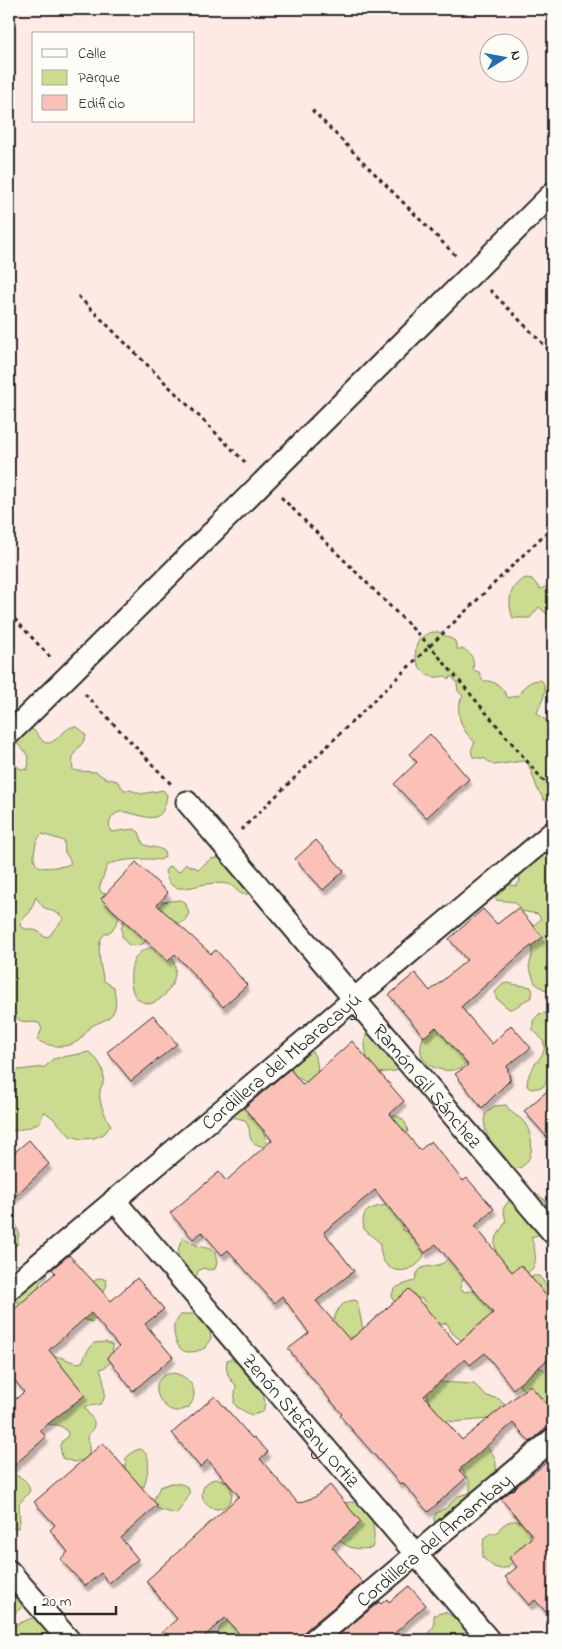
<svg xmlns="http://www.w3.org/2000/svg" width="562" height="1649" font-family="'Indie Flower',sans-serif">
  <defs>
    <filter id="shadow"><feDropShadow dx="3" dy="5.5" stdDeviation="1" flood-color="#0004"/></filter>
  </defs>
  <rect width="100%" height="100%" fill="#fdeae4"/>
  <filter id="ink" filterUnits="userSpaceOnUse"><feTurbulence type="fractalNoise" baseFrequency=".02" numOctaves="2"/><feDisplacementMap in="SourceGraphic" scale="10" xChannelSelector="R" yChannelSelector="G"/><feConvolveMatrix kernelMatrix="1 2 1 2 8 2 1 2 1" color-interpolation-filters="sRGB"/></filter>
  <g filter="url(#ink)">
    <!-- green -->
    <path fill="#cbdc90" stroke="#7b845e" fill-rule="evenodd" d="M527 578 532 579 540 589 553 584V615L547 614 539 607 530 618H513C507 603 509 583 527 578Z
      M439 632 455 641 457 649C470 648 475 659 473 670L479 672 483 681C496 680 502 687 508 698L519 695C523 686 530 680 541 680 550 690 541 702 537 713L553 726V800H544L538 790 528 763 523 761 494 765 485 759 473 757C470 750 472 748 475 742 462 732 453 711 463 696L458 691 457 683 451 676 449 679 446 676C440 677 435 678 430 676 414 670 409 641 427 634 430 632 435 632 439 632Z
      M19 725C26 727 32 728 37 733 40 737 42 743 48 743 61 742 71 712 86 736 80 751 70 749 73 770L79 771 96 772 105 778 117 781 124 790H130L141 794 163 790 167 795C163 827 148 817 126 812 114 810 106 821 111 832L134 829 139 832 143 844C150 848 157 846 164 851L165 857 160 860C150 858 117 859 108 865 106 867 101 884 99 888L102 893 107 894 123 913C118 918 116 925 112 930 109 933 105 933 102 937 96 945 101 971 104 981L114 987C115 995 117 1004 114 1011 109 1021 100 1021 92 1026 86 1030 84 1037 78 1041 67 1049 48 1047 37 1040L42 1029 39 1023 21 1021 9 1013V761L21 769 27 770C33 754 21 746 9 739ZM42 834 64 841 65 853 69 858 71 863C65 867 61 866 55 867 39 869 31 867 35 848 36 842 37 839 42 834ZM36 897 43 907 59 914 64 918C59 925 54 928 50 936L44 937C38 927 29 932 20 926L22 920 30 912Z
      M553 834V993H549L535 983 531 972 529 967 532 955V927L541 919 538 914 521 911 515 902 496 900 493 895 505 882 510 885 516 886 520 881 518 870Z
      M222 857 254 889C240 903 238 886 227 884 221 883 213 883 207 884 196 885 176 894 169 882 167 880 166 874 165 871L169 866 179 872 186 864 198 869 211 859Z
      M180 900 185 902 189 913C182 930 172 921 160 929 153 933 150 941 142 944 126 951 118 936 123 922 125 919 128 915 130 912H157L162 902Z
      M154 947C157 948 163 949 165 951 187 966 170 1000 149 1004 144 1002 138 1001 135 996 128 984 129 959 142 951 145 949 150 948 154 947Z
      M509 983C517 986 523 985 531 987L533 992 531 998C522 1000 518 1009 509 1009L496 998 495 992 503 984Z
      M544 1013 550 1014 553 1017V1069L543 1087 531 1089 527 1086C527 1058 562 1054 533 1030V1021L539 1014Z
      M447 1027C451 1034 464 1049 466 1056 472 1078 411 1076 422 1041 425 1029 436 1028 447 1027Z
      M368 1029 405 1065 395 1071 377 1073C374 1070 370 1067 369 1063 365 1054 363 1038 368 1029Z
      M308 1047C316 1055 319 1064 317 1075L307 1083 293 1074 290 1063Z
      M89 1052C98 1059 106 1070 103 1083 102 1086 100 1088 100 1091 98 1101 105 1116 111 1125L104 1134 94 1138 82 1139 70 1136 54 1119 44 1111 40 1122 30 1127 9 1132V1071L45 1067 53 1059Z
      M240 1105C253 1110 269 1133 265 1147 242 1142 255 1134 245 1120L228 1116Z
      M506 1105C508 1108 511 1112 514 1114 516 1116 521 1118 523 1121 536 1135 536 1171 510 1169 497 1153 481 1135 485 1114L494 1106Z
      M388 1115C401 1115 406 1120 408 1132L398 1140Z
      M530 1192 535 1193 545 1200 548 1218 542 1234 531 1237C535 1249 541 1269 524 1274 519 1275 513 1274 507 1275L498 1262 495 1246V1240L506 1221 503 1209 513 1195Z
      M9 1193 11 1210 19 1233 17 1245 9 1246Z
      M387 1205 403 1224 402 1230 414 1233C417 1238 423 1244 424 1249 428 1270 379 1287 380 1243L364 1229C360 1209 370 1208 387 1205Z
      M183 1238C188 1239 190 1242 194 1244 201 1248 209 1247 215 1252L217 1263 215 1269 209 1270 203 1268 198 1271 196 1277H182C178 1266 175 1249 183 1238Z
      M450 1256 467 1273 461 1283 460 1289 465 1292 476 1290 495 1315 472 1340H461L452 1333 447 1323 441 1324 430 1320 423 1299 413 1297 396 1302 392 1299C391 1284 405 1286 415 1280 419 1262 428 1269 441 1264 444 1263 447 1259 450 1256Z
      M48 1268 47 1277 40 1282 37 1293 27 1302H15L11 1297Z
      M528 1276H539C547 1285 552 1292 549 1303Z
      M101 1278 106 1280 107 1285 99 1301 97 1318 92 1322 76 1317C81 1305 86 1280 101 1278Z
      M354 1300 357 1301 363 1329 360 1334 347 1339 333 1324C335 1311 341 1302 354 1300Z
      M187 1314H199L208 1320 211 1338 205 1348C201 1350 195 1352 190 1352 176 1353 173 1334 174 1324L181 1315Z
      M106 1342 112 1345C114 1356 112 1366 100 1369 103 1376 109 1399 100 1404 96 1406 89 1405 84 1407 93 1422 100 1420 87 1437 89 1446 92 1453 85 1460L74 1462 62 1458 60 1446 62 1441 67 1438 68 1433C62 1423 53 1425 43 1424L53 1356C64 1356 73 1365 82 1362L87 1352 94 1343Z
      M238 1357C248 1371 271 1393 263 1412L251 1415 237 1407 234 1403 236 1385C228 1379 225 1370 227 1360Z
      M535 1368H542L553 1378V1406L543 1404 520 1387 519 1382Z
      M173 1373C191 1376 201 1393 188 1408 184 1409 180 1411 176 1411 162 1410 149 1387 162 1377 164 1374 170 1374 173 1373Z
      M439 1382 474 1384 487 1396 499 1399 507 1408 488 1419 455 1422 444 1420 428 1403 427 1392Z
      M483 1442C494 1455 497 1456 496 1474L436 1529 434 1518 436 1513 446 1508 458 1496 470 1493V1482L457 1462Z
      M140 1449C154 1455 147 1474 144 1487L139 1486 125 1469 126 1458 134 1451Z
      M9 1475C20 1475 28 1480 30 1491L19 1504 20 1522 18 1528H12L9 1526Z
      M202 1494a15 15 0 1 1 30 0a15 15 0 1 1-30 0Z
      M172 1483C201 1484 187 1500 176 1514L158 1509 153 1505 154 1499 160 1487Z
      M353 1502C371 1508 378 1532 372 1548 356 1550 348 1549 337 1538L342 1503Z
      M518 1521 523 1524 530 1531V1539L508 1567 501 1569 494 1567 482 1557 484 1538 491 1533H497C502 1524 508 1520 518 1521Z
      M9 1577 25 1599 20 1609 9 1617Z
      M445 1612 455 1618 478 1622 493 1640H404L415 1636H426L434 1626V1615Z
      M45 1613 68 1640H38L28 1636 12 1640 9 1638V1630L12 1626Z
      M229 1620 239 1624 243 1640H216C219 1631 219 1624 229 1620Z"/>
    <!-- building -->
    <path fill="#fcc1b6" stroke="#2b2b2b" fill-rule="evenodd" filter="url(#shadow)" d="M430 734 469 779 426 818 394 784 417 762 409 754Z
      M316 840 344 871 323 890 295 859Z
      M136 862 168 893 157 905 211 954 216 950 247 985 223 1007 175 954 168 961 101 899Z
      M518 908 543 937 522 953 461 1007 492 1044 511 1025 531 1048 507 1066 510 1080 482 1108 455 1074 468 1065 436 1027 424 1037 389 995 415 973 430 991 467 960 449 939 483 909 497 924Z
      M153 1015 177 1044 131 1081 107 1052Z
      M352 1041 404 1101 390 1114 420 1150 431 1141 463 1181 467 1178 494 1209 475 1226 512 1272 521 1265 553 1304V1355L513 1389 485 1353 470 1365 465 1359 424 1396 462 1440 530 1385 553 1412V1425L545 1429 530 1442 513 1423 459 1470 466 1478 428 1512 402 1482 400 1484 340 1416 342 1414 288 1349 309 1333 282 1296 274 1303 228 1250 222 1255 202 1232 193 1239 170 1213 219 1172 226 1181 272 1140 244 1108 290 1069 303 1085ZM375 1190 425 1253 436 1244 493 1313 457 1344 409 1289 350 1340 316 1301 354 1271 324 1232Z
      M553 1086V1144L524 1111Z
      M29 1140 49 1164 9 1202V1157Z
      M69 1255 111 1301 137 1278 164 1309 145 1324 173 1357 133 1391 107 1357 119 1347 91 1313 49 1350 85 1395 40 1430 46 1437 9 1470V1405L24 1392 9 1373V1314L55 1273 52 1269Z
      M215 1396 252 1438 254 1437 268 1452 260 1459 298 1503 315 1497 330 1485 361 1522 332 1547 363 1583 306 1630 302 1635V1640H245L225 1618 200 1640H153L177 1619 146 1581 239 1496 208 1460 200 1467 172 1433Z
      M103 1443 157 1505 121 1538 138 1559 109 1583 101 1573 85 1586 60 1559 68 1552 50 1530 55 1525 34 1502Z
      M553 1457V1620L535 1600 529 1605 505 1577 517 1567 509 1558 533 1536 501 1499Z
      M409 1586 426 1605 387 1640H333L379 1602 381 1604 387 1599 389 1602Z"/>
    <g fill="none" stroke-linecap="round" stroke-linejoin="round">
      <!-- street casing -->
      <g stroke="#2b2b2b" stroke-width="25">
        <g id="street">
          <path d="M9 734 68 676 553 193"/>
          <path id="s1" d="M187 802 553 1233"/>
          <path id="s2" d="M114 1200 489 1640"/>
          <path id="s3" d="M9 1289 553 832"/>
          <path d="M9 1571 69 1640"/>
          <path id="s4" d="M314 1640 553 1439"/>
        </g>
      </g>
      <!-- path -->
      <path stroke="#2b2b2b" stroke-width="3" stroke-dasharray="4 4" stroke-linecap="butt" d="M312 110 456 256
        M490 290 553 354
        M78 296 248 465
        M281 497 430 646 553 792
        M9 613 51 658
        M85 694 172 785
        M241 830 553 526"/>
      <!-- street -->
      <use href="#street" stroke="#fdfcf7" stroke-width="21"/>
    </g>
  </g>
  <g text-anchor="middle" stroke-width="4" stroke-linejoin="round" paint-order="stroke">
    <!-- street labels -->
    <g font-size="20" fill="#2b2b2b" stroke="#fdfcf7">
      <text dy="7" stroke="none"><textPath href="#s3" startOffset="355">Cordillera del Mbaracayú</textPath></text>
      <text dy="7" stroke="none"><textPath href="#s1" startOffset="372">Ramón Gil Sánchez</textPath></text>
      <text dy="7" stroke="none"><textPath href="#s2" startOffset="289">Zenón Stefany Ortiz</textPath></text>
      <text dy="7" stroke="none"><textPath href="#s4" startOffset="156">Cordillera del Amambay</textPath></text>
    </g>
  </g>
  <!-- margin -->
  <rect width="562" height="1649" fill="none" stroke="#fdfcf7" stroke-width="30"/>
  <rect x="15" y="15" width="532" height="1619" fill="none" stroke="#2b2b2b" stroke-width="2" filter="url(#ink)"/>
  <!-- legend -->
  <rect x="32" y="32" width="162" height="90" fill="#fdfcf7" stroke="#a9a8a5"/>
  <rect x="42" y="49" width="25" height="8" fill="#fdfcf7" stroke="#a9a8a5"/>
  <text x="78" y="58" font-size="15" fill="#2b2b2b">Calle</text>
  <rect x="42" y="70" width="25" height="15" fill="#cbdc90" stroke="#a9a8a5"/>
  <text x="78" y="82" font-size="15" fill="#2b2b2b">Parque</text>
  <rect x="42" y="95" width="25" height="15" fill="#fcc1b6" stroke="#a9a8a5"/>
  <text x="78" y="108" font-size="15" fill="#2b2b2b">Edificio</text>
  <!-- north arrow -->
  <g transform="translate(504 58) rotate(79)"><circle r="24" fill="#fdfcf7" stroke="#a9a8a5"/>
  <path d="M0-4L9 19L0 12L-9 19Z" fill="#1f6fb2"/>
  <text y="-8" font-size="14" font-weight="bold" text-anchor="middle" fill="#2b2b2b">N</text>
  </g>
  <!-- scale -->
  <path d="M35 1606v8h81v-8" fill="none" stroke="#2b2b2b" stroke-width="2.5"/>
  <text x="42" y="1606" font-size="15" fill="#2b2b2b" stroke="#fdfcf7" stroke-width="4" paint-order="stroke">20 m</text>
</svg>
